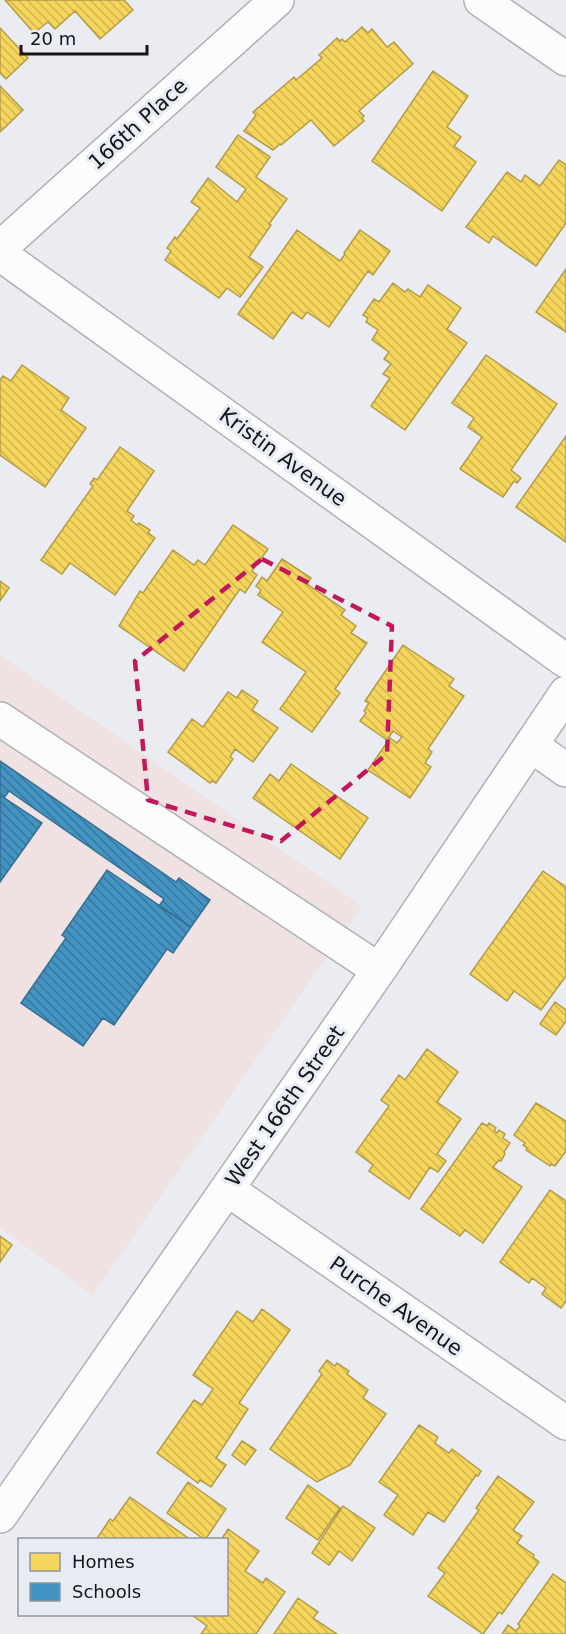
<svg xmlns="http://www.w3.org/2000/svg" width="566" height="1634" font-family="'DejaVu Sans',sans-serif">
  <defs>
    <pattern id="homes-back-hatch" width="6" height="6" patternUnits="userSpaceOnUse" patternTransform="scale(1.5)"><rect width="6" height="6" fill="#f6d55c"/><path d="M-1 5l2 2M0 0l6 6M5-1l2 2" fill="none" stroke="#d2b64f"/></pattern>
    <pattern id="schools-back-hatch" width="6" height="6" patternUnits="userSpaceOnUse" patternTransform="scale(1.5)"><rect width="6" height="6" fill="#4393c3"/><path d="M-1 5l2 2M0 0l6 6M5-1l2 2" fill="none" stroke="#37779e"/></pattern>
  </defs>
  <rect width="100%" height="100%" fill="#eaecf1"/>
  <!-- industrial -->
  <path fill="#f0e2e3" d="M0 655 362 906 93 1295 0 1228Z"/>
  <!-- homes -->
  <path fill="url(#homes-back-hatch)" stroke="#b29c48" stroke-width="1.5" d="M5 0H124L133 10 100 39 75 11 55 29 48 22 34 33Z
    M362 27 368 33 372 29 387 47 394 42 413 64 359 111 364 116 362 118 364 121 334 146 311 120 281 145 280 144 273 150 244 131 256 115 253 112 294 77 296 80 322 58 319 55 337 38 340 41 342 39 345 42Z
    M0 28 28 58 6 79 0 73Z
    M433 71 468 96 447 127 461 137 454 146 476 162 442 211 372 161Z
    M0 86 23 110 0 132Z
    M238 135 270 157 256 177 287 199 269 224 271 225 249 257 263 267 240 297 227 288 219 298 165 260 171 251 167 248 175 237 177 239 200 208 191 202 208 178 237 202 246 189 216 167Z
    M559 160 566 165V223L536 266 493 236 489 243 466 227 507 172 521 182 525 175 540 186Z
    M297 230 340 261 345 254 344 253 360 230 390 251 373 275 368 271 329 327 307 312 302 319 292 312 273 339 238 314Z
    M566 269V332L536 312Z
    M393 283 405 292 408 289 420 297 428 285 461 308 447 329 467 343 405 430 371 406 390 378 383 374 391 364 384 359 389 352 372 340 378 330 366 322 368 318 363 315 374 299 379 302Z
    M486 355 557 404 511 470 521 478 517 483 514 481 503 497 460 469 482 437 468 427 474 418 452 403Z
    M22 365 69 398 61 410 86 428 45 487 0 455V380L3 376 11 381Z
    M566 436V542L516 507Z
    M120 447 154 471 127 511 134 516 131 520 137 525 139 523 150 530 148 533 155 538 115 595 70 563 62 574 41 560 93 486 90 484 94 478 97 480Z
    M233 525 268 549 252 571 257 575 245 593 240 589 233 599 184 671 119 626 140 591 143 593 173 550 194 565 198 560 205 565Z
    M282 559 311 578 307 584 345 610 341 615 356 626 351 633 367 643 335 689 340 693 312 732 280 709 306 672 262 642 283 612 258 595 261 590 256 586 262 577 267 581Z
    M0 581 9 588 0 601Z
    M403 645 454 679 449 686 464 696 428 749 432 752 425 763 431 767 410 798 368 770 390 738 397 743 402 737 393 731 387 740 360 721 366 713 364 711 369 703 365 701Z
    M242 690 258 701 252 710 278 728 253 762 235 749 230 757 233 759 216 783 212 781 210 783 168 752 192 719 203 727 228 692 237 698Z
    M291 764 368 818 340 859 253 798 270 774 279 781Z
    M543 871 566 887V976L541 1010 514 991 507 1001 470 974Z
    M555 1002 566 1010V1021L556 1035 540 1024Z
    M427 1049 458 1072 437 1102 461 1119 437 1154 446 1161 438 1172 430 1167 409 1199 369 1171 373 1165 356 1152 389 1106 381 1100 399 1075 405 1080Z
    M536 1103 566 1121V1151L555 1166 551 1164 550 1166 526 1150 527 1148 523 1145 525 1143 514 1135Z
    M482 1123 487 1126 489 1123 496 1128 494 1131 497 1133 499 1130 505 1134 503 1138 510 1143 504 1152 505 1154 501 1161 499 1160 493 1167 522 1187 483 1243 465 1230 460 1236 421 1209Z
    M550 1190 566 1201V1301L561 1308 542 1294 546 1288 532 1278 529 1283 500 1262Z
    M0 1236 12 1245 0 1262Z
    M262 1309 290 1330 239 1403 248 1409 216 1458 226 1465 211 1487 200 1480 198 1483 157 1453 194 1400 202 1405 213 1389 193 1375 237 1311 253 1322Z
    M327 1360 335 1366 337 1363 349 1371 347 1374 368 1390 363 1398 386 1414 350 1465 317 1482 270 1449 322 1374 319 1371Z
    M419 1425 438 1437 435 1443 449 1453 452 1449 481 1471 478 1476 476 1475 444 1522 428 1512 413 1535 384 1515 398 1495 379 1482Z
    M242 1441 256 1450 245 1465 232 1455Z
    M498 1476 534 1502 513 1530 522 1536 517 1543 534 1555 533 1557 539 1562 502 1614 499 1612 483 1634 428 1596 445 1573 438 1568 479 1510 476 1508Z
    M188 1482 226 1509 205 1540 167 1513Z
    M308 1485 340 1508 318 1540 286 1518Z
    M130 1497 191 1540H96L110 1519 113 1521Z
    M343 1506 375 1528 352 1561 339 1551 329 1565 312 1553Z
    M228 1529 259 1551 245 1571 263 1583 266 1578 285 1592 256 1634H201L207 1626 192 1615 226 1614V1540H221Z
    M553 1574 566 1583V1634H502L508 1625 516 1631 520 1626 518 1624Z
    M298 1598 318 1612 313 1618 337 1634H274Z"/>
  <!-- schools -->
  <path fill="url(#schools-back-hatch)" stroke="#356e90" stroke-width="1.5" d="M0 761 176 882 179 878 210 900 191 927 159 906 164 899 9 791 4 798 0 795Z
    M0 795 42 823 0 882Z
    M107 870 191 927 173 953 167 949 114 1025 103 1018 83 1046 21 1003 66 938 62 935Z"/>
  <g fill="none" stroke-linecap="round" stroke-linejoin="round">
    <!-- minor casing -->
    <g stroke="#afb1b4" stroke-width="36">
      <path id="minor" d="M481 0 566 59
        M0 248 277 0
        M0 254 566 661
        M0 719 379 970
        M532 746 566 770
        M227 1189 566 1423
        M0 1516 379 970 566 693"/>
    </g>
    <!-- minor -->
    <use href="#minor" stroke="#fcfcfd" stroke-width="33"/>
  </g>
  <!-- marked area -->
  <path fill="none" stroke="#c2185b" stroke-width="4.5" stroke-dasharray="12 8" stroke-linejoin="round" d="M262 559 392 626 387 754 281 841 148 800 135 661Z"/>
  <g text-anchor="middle" stroke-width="6" stroke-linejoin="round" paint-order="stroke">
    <!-- street labels -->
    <g font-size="21" fill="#141619" stroke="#e7ebf4">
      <text transform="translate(138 124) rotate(-42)" y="7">166th Place</text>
      <text transform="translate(283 457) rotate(36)" y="7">Kristin Avenue</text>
      <text transform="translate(285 1106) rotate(-55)" y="7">West 166th Street</text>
      <text transform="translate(396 1306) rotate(35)" y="7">Purche Avenue</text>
    </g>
  </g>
  <!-- legend -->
  <rect x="18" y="1538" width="210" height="78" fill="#e7ebf4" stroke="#93969c" stroke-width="1.5"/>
  <rect x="30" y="1553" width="30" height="18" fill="#f6d55c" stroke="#93969c" stroke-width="1.5"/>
  <text x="72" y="1568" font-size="18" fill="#141619">Homes</text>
  <rect x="30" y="1583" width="30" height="18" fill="#4393c3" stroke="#93969c" stroke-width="1.5"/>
  <text x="72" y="1598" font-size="18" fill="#141619">Schools</text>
  <!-- scale -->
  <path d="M21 45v9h126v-9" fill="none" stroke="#141619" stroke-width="3"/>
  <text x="30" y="45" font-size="18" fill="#141619" stroke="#e7ebf4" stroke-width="4.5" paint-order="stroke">20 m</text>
</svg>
